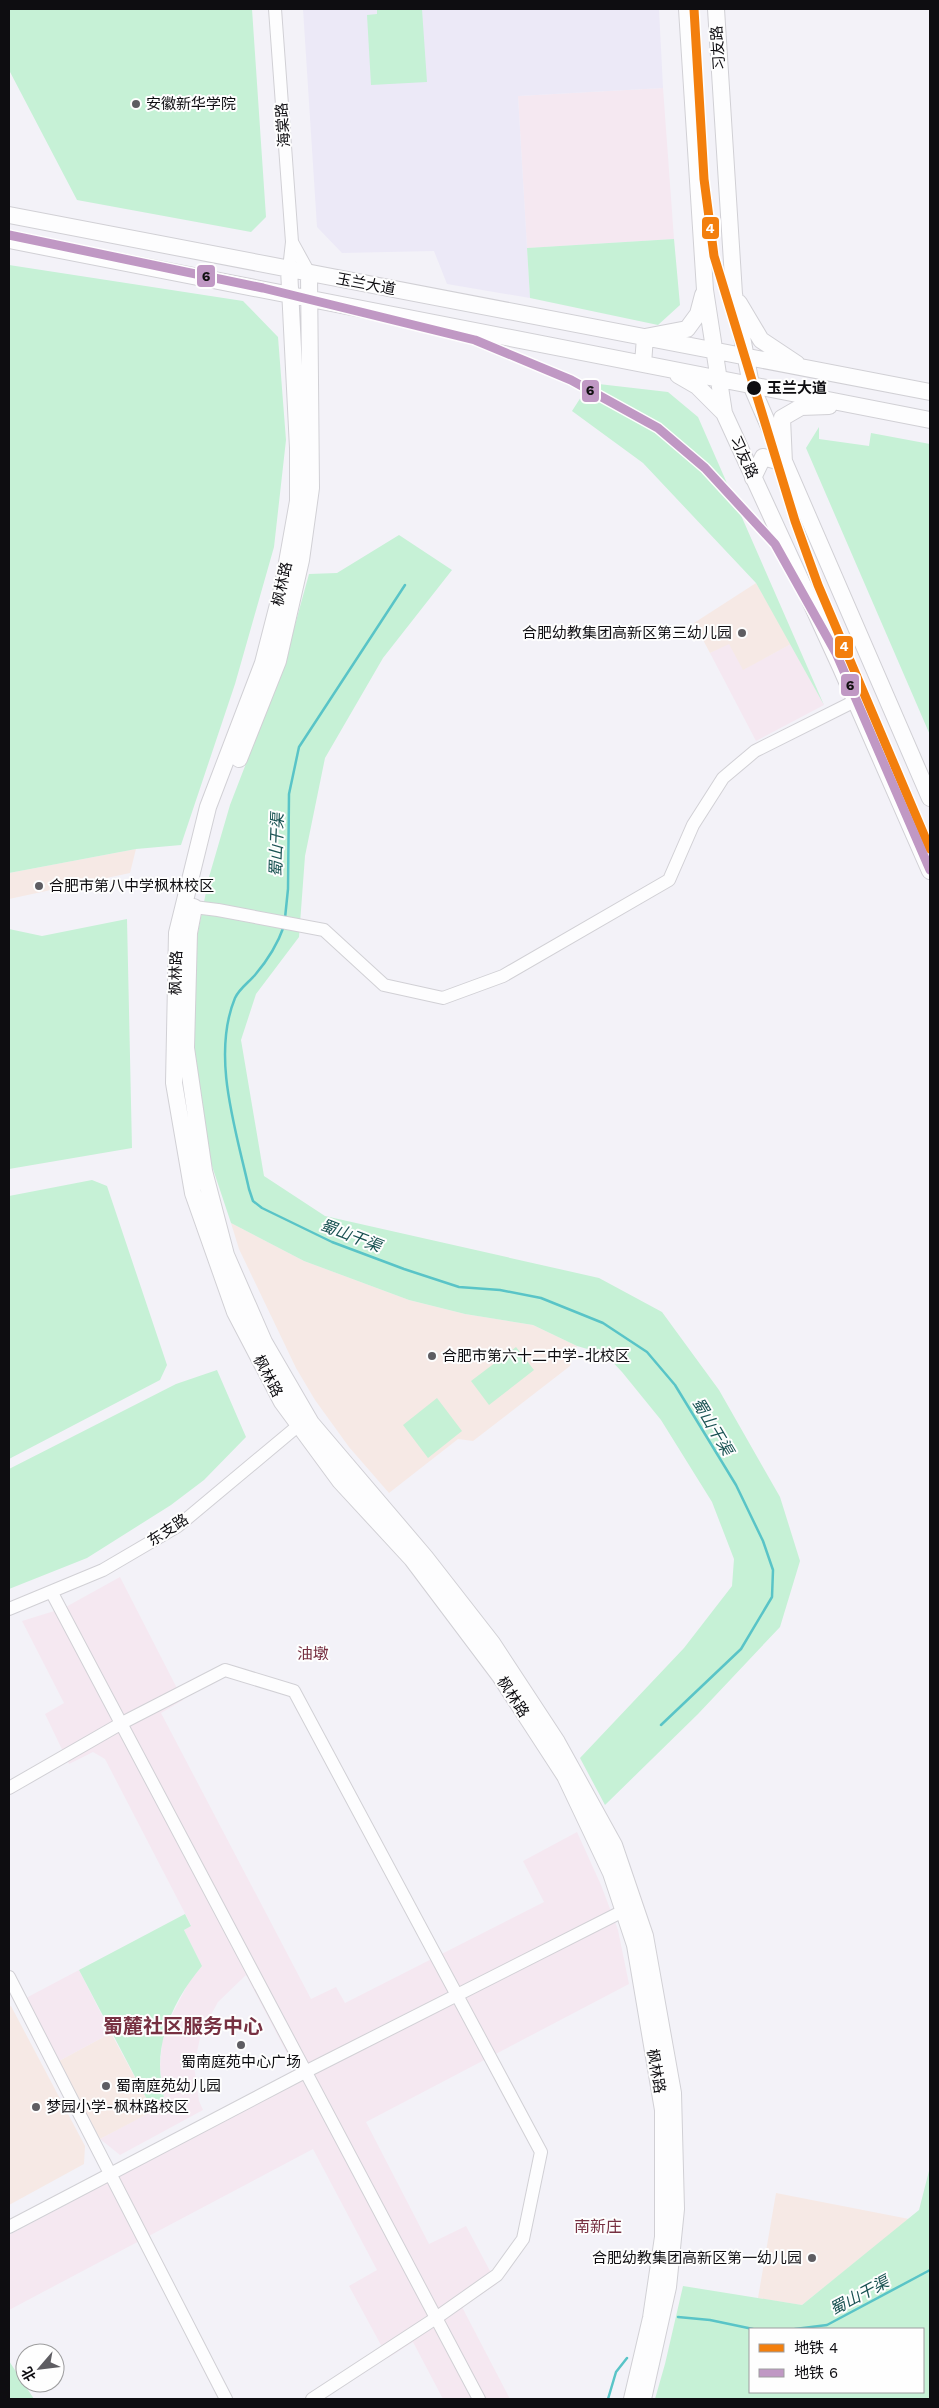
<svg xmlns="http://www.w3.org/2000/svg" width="939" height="2408" font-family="'Work Sans','Noto Sans SC',sans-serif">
  <rect width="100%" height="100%" fill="#f3f2f8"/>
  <!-- commercial -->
  <path fill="#f5e8f1" d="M663 88 674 239 527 248 518 96Z
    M729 643 744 669 791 644 824 705 756 741 710 653Z
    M120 1577 183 1700 161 1713 311 1999 336 1987 345 2003 544 1902 523 1861 577 1832 601 1885 618 1930 629 1984 366 2122 429 2244 466 2226 497 2284 462 2307 510 2399H443L413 2342 388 2358 349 2286 377 2270 313 2149 9 2310V2235L301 2080 246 1975 218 2002 201 2033 194 2066 199 2101 203 2110 120 2155 100 2139 165 2104 160 2066 163 2032 190 1980 202 1966 184 1930 191 1925 105 1759 93 1752 69 1764 45 1714 64 1703 22 1621 64 1608Z
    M79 1970 111 2033 59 2061 26 1998Z"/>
  <!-- built -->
  <path fill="#ece9f7" d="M303 9H659L663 88 518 96 530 298 447 284 434 251 342 253 317 227Z"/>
  <!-- education -->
  <path fill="#f6e9e5" d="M756 583 791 644 743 670 729 644 710 653 694 623Z
    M136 849 130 873 9 899V873Z
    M231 1223 304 1261 409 1300 465 1314 533 1325 577 1346 570 1366 473 1441 458 1439 389 1493 349 1447 315 1400 296 1368 239 1249Z
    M11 2006 85 2146 84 2164 9 2205V2007Z
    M111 2033 153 2111 100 2139 59 2061Z
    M776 2193 909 2219 802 2305 758 2298Z"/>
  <!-- green -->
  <path fill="#c6f1d6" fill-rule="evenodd" d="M9 9H252L266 217 251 232 77 200 9 70Z
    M377 9H422L427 82 371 85 367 15 377 14Z
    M674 239 680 305 658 325 530 298 527 248Z
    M9 265 243 301 278 337 286 440 274 547 235 684 181 845 136 849 9 873Z
    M590 383 668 392 698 417 824 705 756 583 643 463 572 411Z
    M819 427V439L869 446 871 433 930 444V735L806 448Z
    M399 535 452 570 383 658 325 758 305 856 299 937 256 994 241 1040 264 1176 325 1216 599 1278 662 1312 719 1390 780 1497 800 1561 780 1627 698 1714 605 1805 580 1758 684 1648 732 1586 734 1559 712 1502 661 1420 622 1372 605 1354 577 1346 533 1325 465 1314 409 1300 304 1261 231 1223 205 1145 193 1043 197 937 209 877 230 805 284 665 309 574 337 573Z
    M127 919 132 1148 9 1169V929L42 936Z
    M92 1180 107 1186 167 1365 160 1380 9 1459V1196Z
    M516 1347 534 1370 489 1405 471 1381Z
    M217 1370 246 1437 204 1480 171 1505 87 1558 9 1589V1469L176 1384Z
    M437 1398 462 1431 428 1458 403 1425Z
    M185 1914 191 1926 184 1930 202 1966C179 1993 160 2029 160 2065 160 2078 163 2091 165 2104L153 2111 79 1970Z
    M930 2167V2399H655L665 2364 683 2286 802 2305 919 2210ZM750 2329H923V2392H750Z
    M9 2361 34 2399H9Z"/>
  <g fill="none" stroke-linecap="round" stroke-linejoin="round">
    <!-- stream -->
    <path stroke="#59c4c7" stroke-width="2.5" d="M285 918 288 889 289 794 299 747 405 585
      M284 926C278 943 267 961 255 975 249 982 239 989 235 998 211 1056 236 1130 249 1189L253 1201 262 1208 332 1242 404 1269 459 1287 500 1290 541 1298 603 1323 647 1352 675 1385 736 1485 763 1541 773 1570 772 1597 741 1649 661 1725
      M678 2317 710 2320 753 2329
      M795 2329 827 2325 930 2270
      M608 2399 616 2372 627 2358"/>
    <!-- minor casing -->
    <g stroke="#d1d0d5" stroke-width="14">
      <path id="minor" d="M275 9 292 242 289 269
        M292 242 309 273
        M186 906 218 910 324 930 384 985 443 998 503 976 669 880 693 825 723 778 755 751 855 701
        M52 1593 479 2399
        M9 1609 103 1570 178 1526 305 1420
        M9 1788 122 1723 225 1670 294 1691 541 2152 523 2239 497 2275 436 2318 312 2399
        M9 1977 226 2399
        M9 2227 305 2072 631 1907"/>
    </g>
    <!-- major casing -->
    <g stroke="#d1d0d5" stroke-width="18">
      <path id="major" d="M687 9 705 290 724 413 841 668 930 871
        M716 9 734 294 751 385 930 798
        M9 215 930 392
        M9 240 930 420
        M289 269 298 448V501L283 585 263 663 208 807 177 933 174 1083 193 1193 235 1312 282 1402 340 1481 412 1559 500 1676 565 1776 611 1873 635 1945 663 2110V2237L651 2318 632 2399
        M739 303 761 340 797 364
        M643 364 645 337 687 329 698 314 703 295
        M678 375 697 386 724 413
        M753 478 763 457 784 463 782 418 801 407 829 406
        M239 759 278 661 301 560 311 488 309 273
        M194 907 189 933 186 1048 204 1171 226 1255 264 1342 311 1423 425 1557 492 1643 557 1742 614 1845 645 1936 673 2093 676 2209 668 2287 643 2399"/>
    </g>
    <!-- minor -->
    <use href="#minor" stroke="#fdfdfe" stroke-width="12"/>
    <!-- major -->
    <use href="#major" stroke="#fdfdfe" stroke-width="16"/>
    <!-- metro-1 casing -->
    <g stroke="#fefefe" stroke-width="12">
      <path id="metro-1" d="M694 9 704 179 714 256 795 521 818 585 930 849"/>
    </g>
    <!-- metro-2 casing -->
    <g stroke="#fefefe" stroke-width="12">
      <path id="metro-2" d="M9 235 263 288 475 340 571 380 658 428 705 468 775 544 836 653 930 870"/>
    </g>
    <!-- metro-1 -->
    <use href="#metro-1" stroke="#f37f0d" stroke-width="9"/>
    <!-- metro-2 -->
    <use href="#metro-2" stroke="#c098c4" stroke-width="9"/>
  </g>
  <!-- markers -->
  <g fill="#5e5d62" stroke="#fefefe" stroke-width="2">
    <circle cx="136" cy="104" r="5"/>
    <circle cx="742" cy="633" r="5"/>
    <circle cx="39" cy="886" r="5"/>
    <circle cx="432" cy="1356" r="5"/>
    <circle cx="241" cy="2045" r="5"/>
    <circle cx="106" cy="2086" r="5"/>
    <circle cx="36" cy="2107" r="5"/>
    <circle cx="812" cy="2258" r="5"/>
  </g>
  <circle fill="#0e0d11" stroke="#fefefe" stroke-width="2" cx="754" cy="388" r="8"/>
  <g text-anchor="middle" stroke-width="4" stroke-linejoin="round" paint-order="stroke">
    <!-- street labels -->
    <g font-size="15" fill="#0e0d11" stroke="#fefefe">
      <text transform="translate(718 48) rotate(-94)" y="5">习友路</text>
      <text transform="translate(283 125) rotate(-94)" y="5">海棠路</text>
      <text transform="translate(366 284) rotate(11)" y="5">玉兰大道</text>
      <text transform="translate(744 457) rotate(65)" y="5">习友路</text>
      <text transform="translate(282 584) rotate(-78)" y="5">枫林路</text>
      <text transform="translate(176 973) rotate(-89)" y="5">枫林路</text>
      <text transform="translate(268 1376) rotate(62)" y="5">枫林路</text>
      <text transform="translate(168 1530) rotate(-33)" y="5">东支路</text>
      <text transform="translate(513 1697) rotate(57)" y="5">枫林路</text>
      <text transform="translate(656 2071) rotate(80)" y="5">枫林路</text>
    </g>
    <!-- poi labels -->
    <g font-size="15" fill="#0e0d11" stroke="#fefefe" text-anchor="start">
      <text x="146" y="109">安徽新华学院</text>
      <text x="732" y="638" text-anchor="end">合肥幼教集团高新区第三幼儿园</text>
      <text x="49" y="891">合肥市第八中学枫林校区</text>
      <text x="442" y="1361">合肥市第六十二中学-北校区</text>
      <text x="241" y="2067" text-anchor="middle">蜀南庭苑中心广场</text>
      <text x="116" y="2091">蜀南庭苑幼儿园</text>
      <text x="46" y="2112">梦园小学-枫林路校区</text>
      <text x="802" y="2263" text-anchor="end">合肥幼教集团高新区第一幼儿园</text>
    </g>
    <!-- stop labels -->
    <g font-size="15" font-weight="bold" fill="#0e0d11" stroke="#fefefe" text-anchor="start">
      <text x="767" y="393">玉兰大道</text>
    </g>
    <!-- water labels -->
    <g font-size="16" font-style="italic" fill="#195252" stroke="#fefefe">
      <text transform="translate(276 845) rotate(-88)" y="6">蜀山干渠</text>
      <text transform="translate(351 1235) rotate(21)" y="6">蜀山干渠</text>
      <text transform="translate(713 1426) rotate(59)" y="6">蜀山干渠</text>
      <text transform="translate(859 2295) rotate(-28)" y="6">蜀山干渠</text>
    </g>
    <!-- neighbourhood labels -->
    <g font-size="16" fill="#773142" stroke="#fefefe">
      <text x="313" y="1659">油墩</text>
      <text x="598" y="2232">南新庄</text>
    </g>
    <!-- district labels -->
    <g font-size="20" font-weight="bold" fill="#773142" stroke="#fefefe">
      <text x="183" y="2033">蜀麓社区服务中心</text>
    </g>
  </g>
  <g stroke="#fefefe" stroke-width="2">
    <rect x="701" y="216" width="19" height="24" rx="5" fill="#f37f0d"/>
    <rect x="196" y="264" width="20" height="24" rx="5" fill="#c098c4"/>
    <rect x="581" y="379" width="19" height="24" rx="5" fill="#c098c4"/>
    <rect x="834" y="635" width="20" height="24" rx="5" fill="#f37f0d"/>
    <rect x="840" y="673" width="20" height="24" rx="5" fill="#c098c4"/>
  </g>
  <g font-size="14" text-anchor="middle" font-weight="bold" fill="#fff">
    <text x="710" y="233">4</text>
    <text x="844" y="651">4</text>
  </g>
  <g font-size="14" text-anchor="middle" font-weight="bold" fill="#111">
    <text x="206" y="281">6</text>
    <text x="590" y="395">6</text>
    <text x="850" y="690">6</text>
  </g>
  <!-- border -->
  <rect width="939" height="2408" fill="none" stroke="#0e0d11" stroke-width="20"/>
  <!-- legend -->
  <rect x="749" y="2328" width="175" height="65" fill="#fefefe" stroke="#9e9e9f"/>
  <rect x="759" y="2344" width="25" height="8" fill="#f37f0d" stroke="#9e9e9f"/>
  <text x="794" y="2353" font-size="15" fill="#0e0d11">地铁 4</text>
  <rect x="759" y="2369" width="25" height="8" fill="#c098c4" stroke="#9e9e9f"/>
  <text x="794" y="2378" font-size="15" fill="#0e0d11">地铁 6</text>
  <!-- north arrow -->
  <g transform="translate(40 2368) rotate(242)"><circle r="24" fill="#fefefe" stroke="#9e9e9f"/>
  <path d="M0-4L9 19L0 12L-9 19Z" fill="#5e5d62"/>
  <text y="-8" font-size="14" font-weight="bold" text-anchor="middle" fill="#0e0d11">北</text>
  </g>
</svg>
